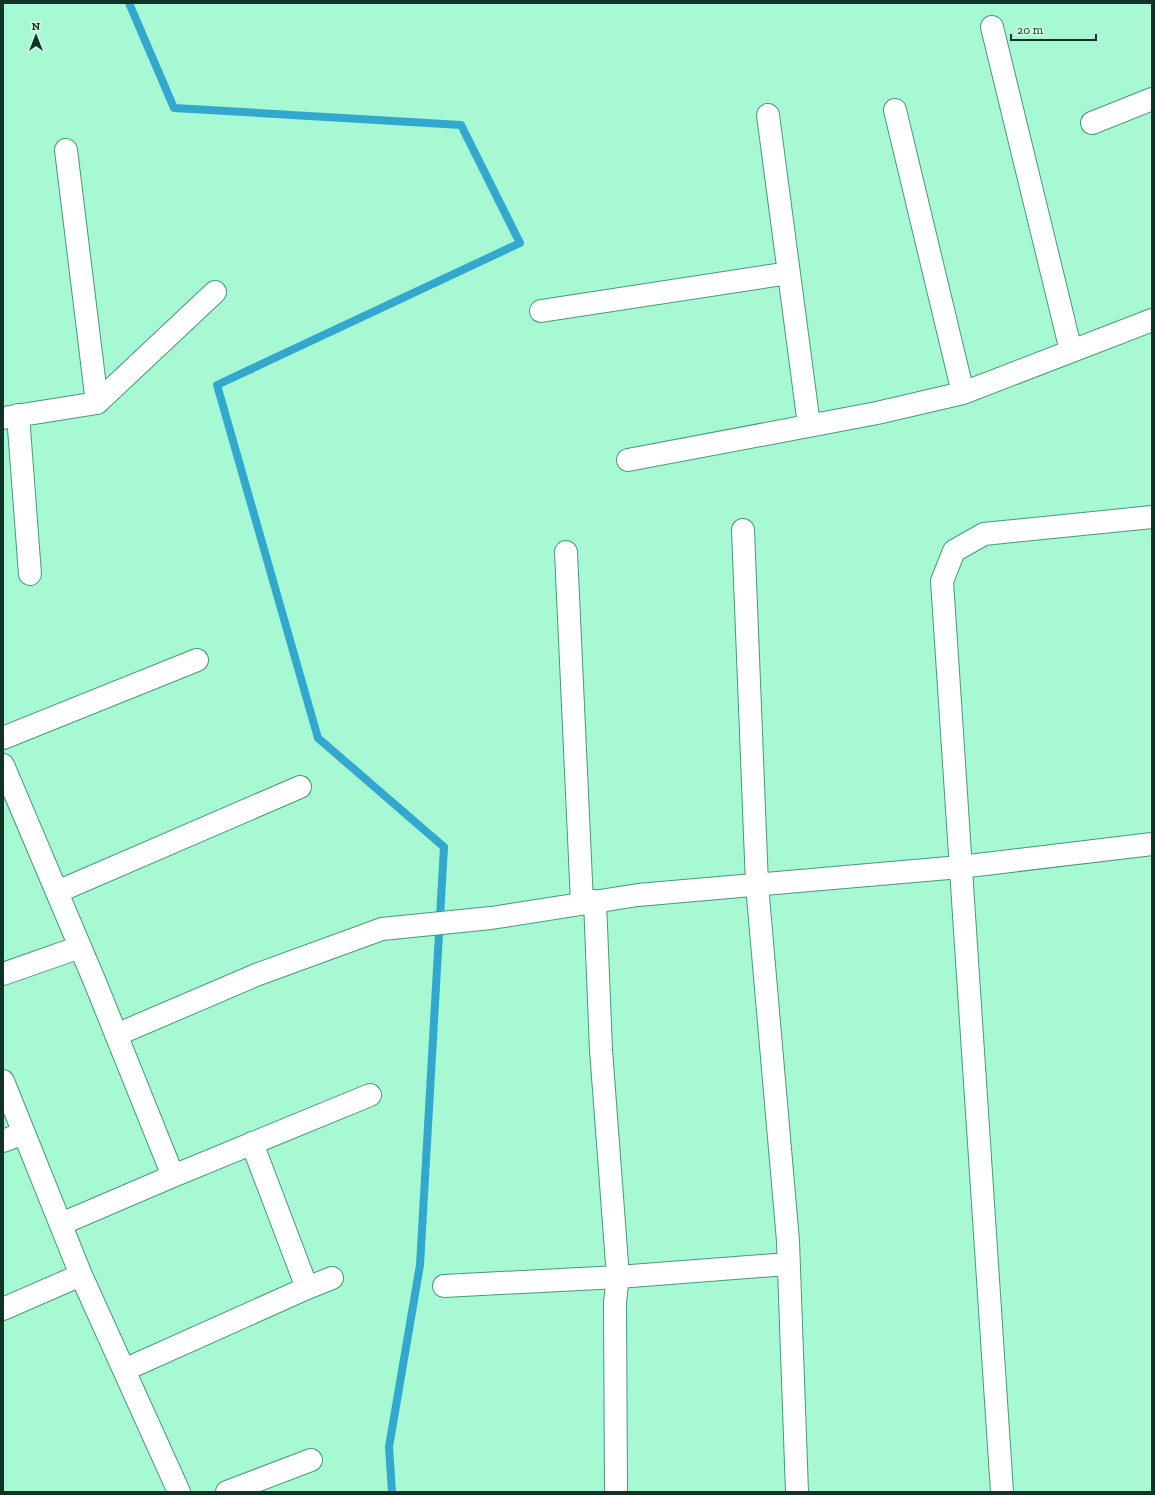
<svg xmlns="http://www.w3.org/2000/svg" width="1155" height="1495" font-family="'Zilla Slab',serif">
  <rect width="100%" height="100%" fill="#a7f9d4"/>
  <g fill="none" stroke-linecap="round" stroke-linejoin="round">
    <!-- stream -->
    <path stroke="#33a8ce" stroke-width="8" d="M129 3 174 108 461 125 520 243 217 385 318 738 444 847 420 1265 389 1447 392 1492"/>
    <!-- minor casing -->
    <g stroke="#489978" stroke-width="24">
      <path id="minor" d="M992 27 1071 351
        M895 110 963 393
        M768 115 809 425
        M1092 123 1152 99
        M66 150 97 403
        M541 311 789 273
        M18 415 30 574
        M3 418 97 403 215 292
        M628 460 877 413 963 393 1152 320
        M743 530 757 885 788 1241 797 1492
        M566 552 582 903
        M3 738 197 660
        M3 765 95 982 173 1176
        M57 892 300 787
        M595 901 601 1050 618 1277 615 1302 616 1492
        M3 974 80 947
        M116 1035 256 975 382 929 491 918 638 895 960 867 1152 844
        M3 1081 81 1275 179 1492
        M3 1141 24 1133
        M252 1143 307 1288
        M61 1224 173 1176 370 1095
        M444 1286 618 1277 788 1264
        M3 1309 81 1275
        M124 1370 307 1288 332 1278
        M227 1492 311 1460
        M1002 1492 942 581 954 551 984 534 1152 517"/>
    </g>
    <!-- minor -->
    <use href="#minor" stroke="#fff" stroke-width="22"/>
  </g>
  <!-- border -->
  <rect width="1155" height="1495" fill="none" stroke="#103325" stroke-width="8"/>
  <!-- north arrow -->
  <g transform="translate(36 36)" stroke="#cffee7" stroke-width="3" paint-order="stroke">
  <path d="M0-3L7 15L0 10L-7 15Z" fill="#103325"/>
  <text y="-6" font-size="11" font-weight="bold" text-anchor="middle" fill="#103325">N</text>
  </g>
  <!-- scale -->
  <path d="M1011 34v6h85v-6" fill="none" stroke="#103325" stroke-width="2"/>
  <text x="1017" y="34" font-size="12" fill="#103325" stroke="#cffee7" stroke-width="3" paint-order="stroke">20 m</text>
</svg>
